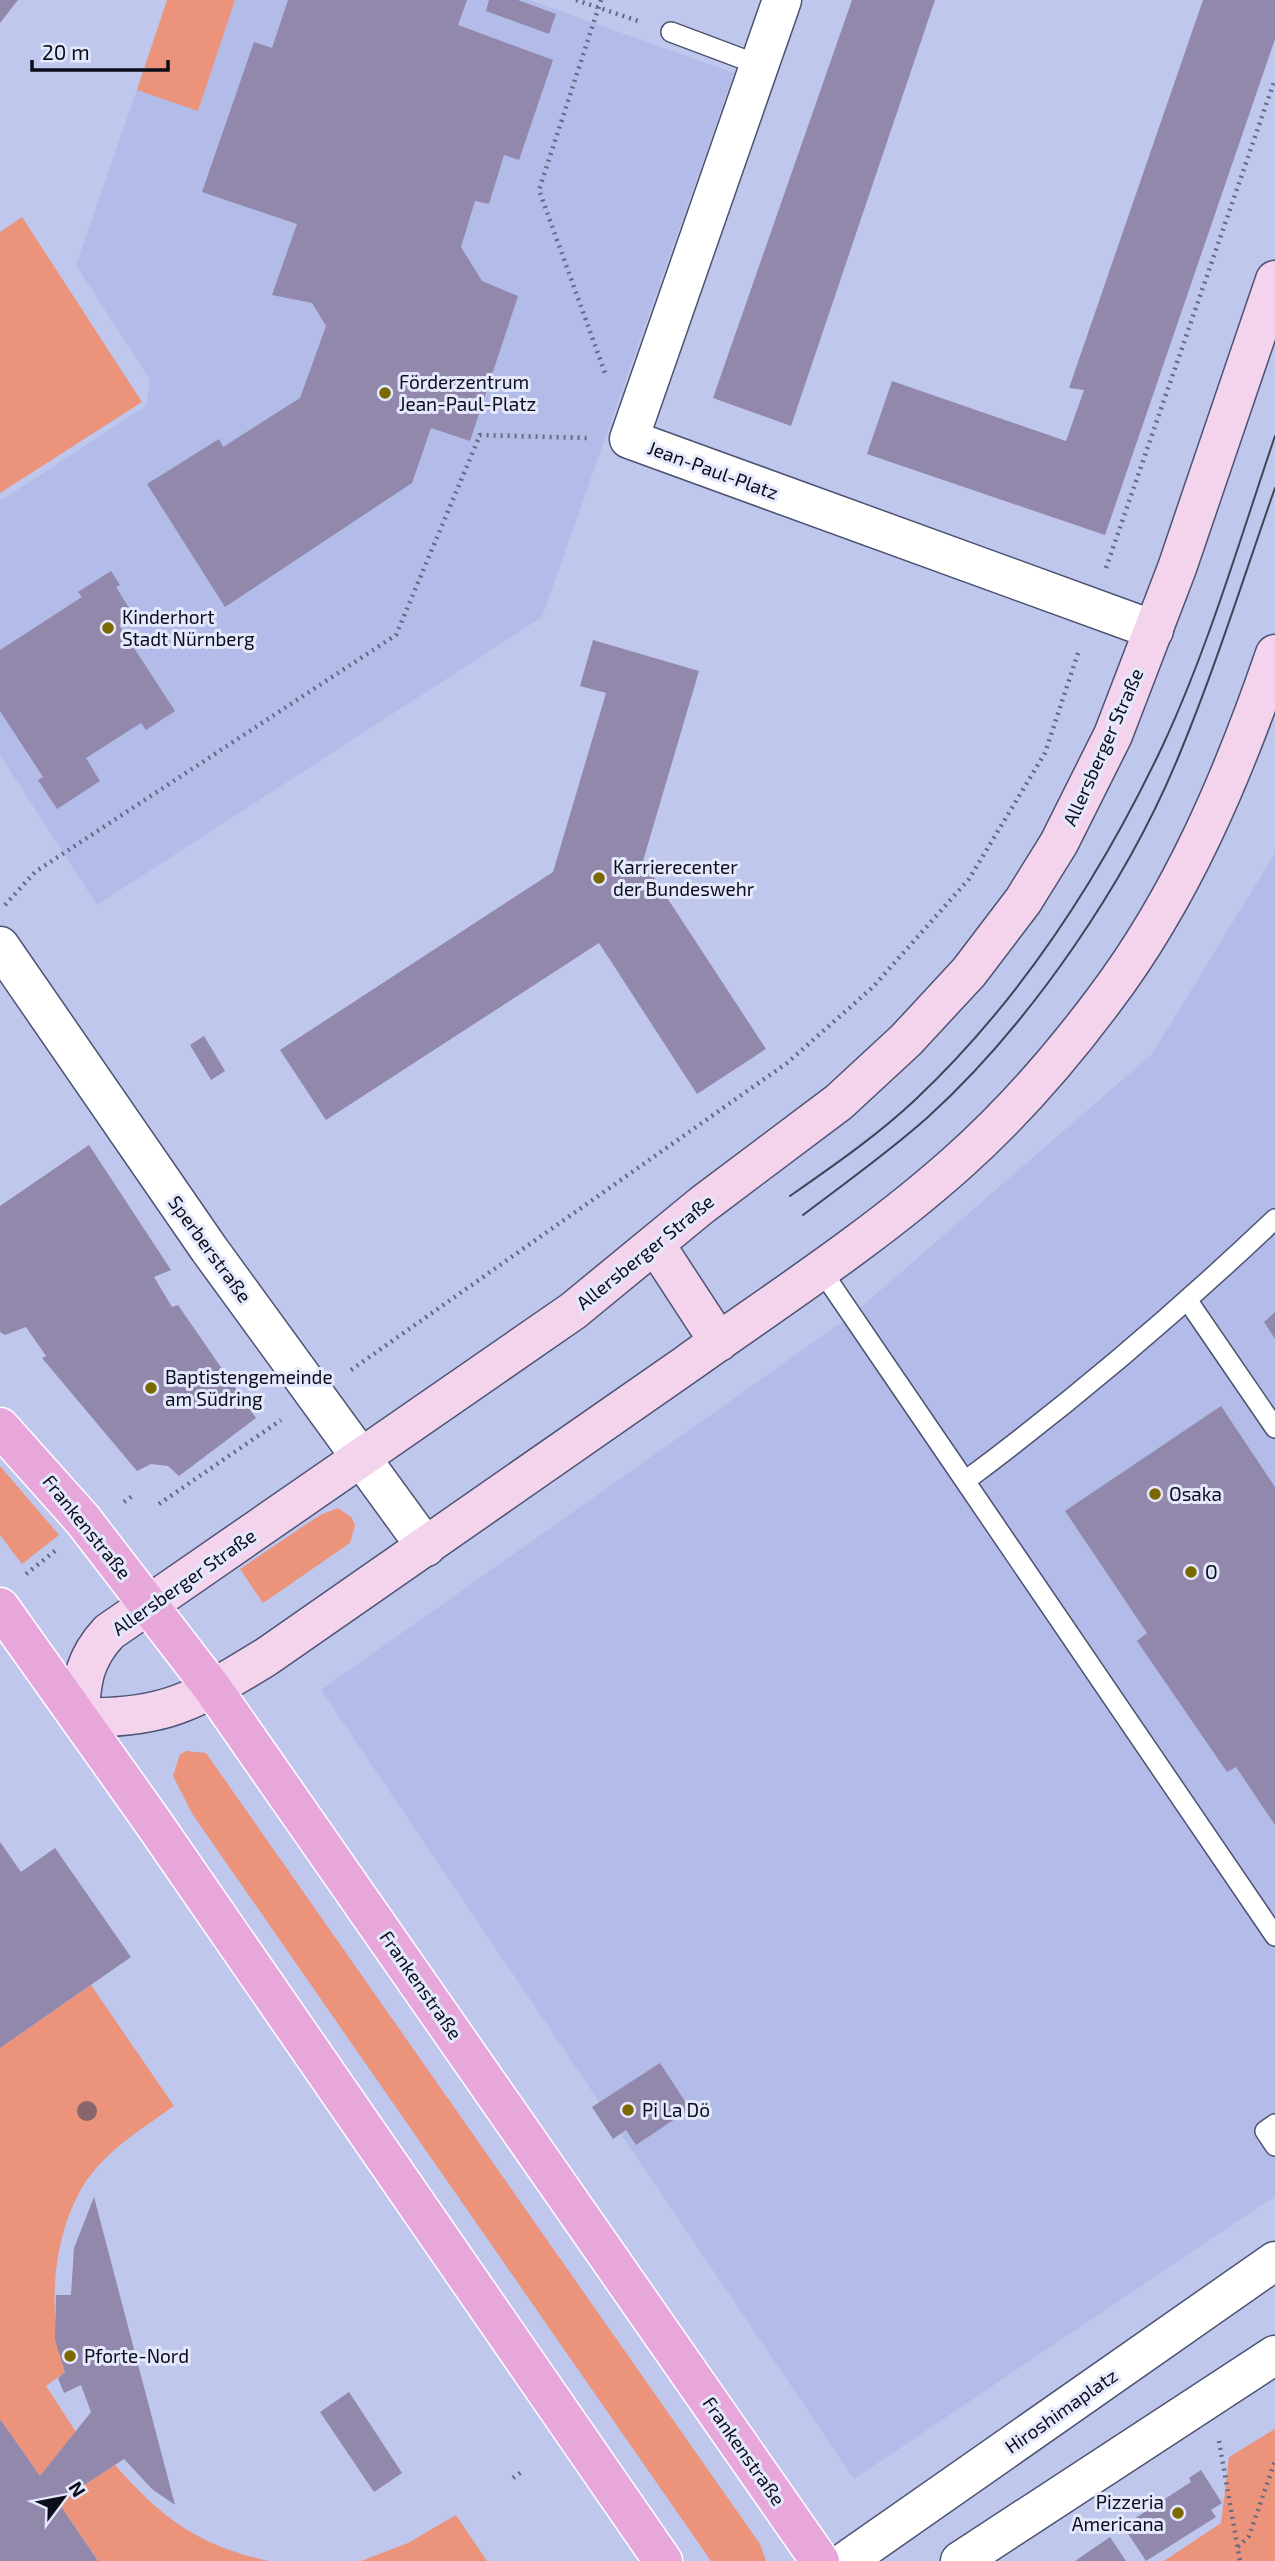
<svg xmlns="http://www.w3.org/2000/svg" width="1275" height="2561" font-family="'Exo 2',sans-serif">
  <rect width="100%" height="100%" fill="#bfc7ec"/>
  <!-- built -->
  <path fill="#b3bce8" d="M168 0H529L734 73 542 617 97 905 0 755V501L146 406 150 380 76 265Z
    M1275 853V2196L854 2479 321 1690 852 1315 1152 1054Z"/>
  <!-- green -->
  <path fill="#eb937b" d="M167 0H235L198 111 137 90Z
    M22 217 142 402 0 493V232Z
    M0 1466 59 1535 22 1564 0 1535Z
    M338 1508 351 1517 355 1525 350 1543 263 1603 240 1569 320 1515Z
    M187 1751 206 1753 760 2544 766 2561H711L193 1815 173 1776 180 1754Z
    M91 1985 174 2106C140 2130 99 2155 79 2193 51 2245 48 2317 65 2372L46 2386 76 2432 40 2476 0 2419V2048Z
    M1275 2429V2561H1164L1221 2523 1229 2457Z
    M115 2465C162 2518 197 2545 268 2561H98L58 2502Z
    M456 2515 487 2561H361L408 2543Z"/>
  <!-- building -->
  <path fill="#9188ac" d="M0 0H18L0 23Z
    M288 0H467L458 25 553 60 519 160 504 155 489 204 475 201 461 247 482 281 518 296 470 441 431 428 412 483 225 607 147 484 219 439 223 447 300 398 326 326 312 303 272 295 297 224 202 192 254 42 272 48Z
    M489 0H518L556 14 549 34 486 11Z
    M852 0H935L791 426 713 398Z
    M1203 0H1275V39L1105 535 867 454 892 381 1066 441 1084 390 1069 388Z
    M111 571 120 585 116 587 134 616 119 625 175 711 146 730 141 723 86 758 100 781 57 809 38 780 43 777 0 711V650L82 597 78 592Z
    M593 640 699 671 643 861 766 1049 697 1094 599 943 326 1120 280 1050 553 872 606 693 580 686Z
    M204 1036 225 1071 211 1080 190 1045Z
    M89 1145 171 1270 154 1277 172 1307 178 1305 256 1418 179 1476 168 1466 151 1464 137 1471 42 1358 46 1356 26 1327 5 1335 0 1332V1206Z
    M1275 1312V1339L1264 1322Z
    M1221 1406 1275 1487V1825L1236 1767 1227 1772 1137 1641 1147 1633 1065 1511Z
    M0 1842 21 1872 55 1848 131 1957 0 2048Z
    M660 2063 690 2109 636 2145 626 2130 613 2139 592 2107Z
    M94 2197 175 2505 152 2489 124 2459 58 2502 98 2561H0V2419L40 2476 91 2412 81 2385 64 2393 58 2378 65 2372 55 2340 56 2295H71L74 2248Z
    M349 2392 402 2473 374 2492 320 2412Z
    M1201 2470 1222 2503 1211 2510 1216 2517 1146 2561 1123 2526 1191 2482 1189 2478Z
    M1110 2537 1126 2561H1075Z"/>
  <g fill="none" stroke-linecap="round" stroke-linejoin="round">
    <!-- service casing -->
    <g stroke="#4c5372" stroke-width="22">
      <path id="service" d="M671 32 759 65
        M821 1270 965 1481C1074 1400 1176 1313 1275 1219
        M1188 1301 1275 1428
        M965 1481 1275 1936
        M1275 2124 1265 2131 1275 2146"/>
    </g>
    <!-- minor casing -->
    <g stroke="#4c5372" stroke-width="41">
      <path id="minor" d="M782 0 629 439 1154 630
        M0 946 209 1249 426 1547
        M846 2561 1275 2261
        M960 2561 1275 2355"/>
    </g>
    <!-- secondary casing -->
    <g stroke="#4c5372" stroke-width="41">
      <path id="secondary" d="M1275 280 1177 568 1113 735 1059 843 1023 901 969 972 906 1040 839 1102 702 1205 573 1311 109 1632C83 1660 82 1681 79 1717 164 1720 196 1700 266 1657 406 1559 547 1463 687 1364 778 1299 873 1238 957 1163 1011 1115 1060 1059 1104 1000 1182 897 1233 776 1275 654
        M655 1244 719 1342"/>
    </g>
    <!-- primary casing -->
    <g stroke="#fff" stroke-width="41">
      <path id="primary" d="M0 1427 83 1520 213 1689 820 2561
        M0 1607 150 1818 663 2561"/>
    </g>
    <!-- path -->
    <path stroke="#656a82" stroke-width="4.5" stroke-dasharray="2 5" stroke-linecap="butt" d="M576 0 641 22
      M601 0 539 190 605 373
      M1106 568 1275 79
      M5 905 35 872 396 635 480 435 587 438
      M351 1370 787 1063 873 987 969 879 1045 753 1079 650
      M124 1502 135 1494
      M159 1504 281 1420
      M26 1574 55 1551
      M1219 2441 1240 2561
      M513 2478 524 2470
      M1238 2547 1249 2536 1275 2461"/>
    <!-- service -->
    <use href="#service" stroke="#fff" stroke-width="19"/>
    <!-- minor -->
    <use href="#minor" stroke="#fff" stroke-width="38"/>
    <!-- secondary -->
    <use href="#secondary" stroke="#f4d3ed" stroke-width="38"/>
    <!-- primary -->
    <use href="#primary" stroke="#e8a7db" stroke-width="38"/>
    <!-- tram -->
    <path stroke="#414458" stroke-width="2" d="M790 1196C833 1166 878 1135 916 1099 1022 999 1101 876 1163 745 1209 646 1240 539 1275 436
      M803 1215C845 1183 889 1152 928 1117 1031 1023 1128 881 1180 753 1216 666 1244 576 1275 488"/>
  </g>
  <!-- trees -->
  <circle fill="#86656b" cx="87" cy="2111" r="10"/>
  <!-- markers -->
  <g fill="#7c6800" stroke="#e4e8fc" stroke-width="2.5">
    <circle cx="385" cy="393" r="7"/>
    <circle cx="108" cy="628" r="7"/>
    <circle cx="599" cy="878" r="7"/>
    <circle cx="151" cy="1388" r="7"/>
    <circle cx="1155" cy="1494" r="7"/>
    <circle cx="1191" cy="1572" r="7"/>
    <circle cx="628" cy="2110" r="7"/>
    <circle cx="70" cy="2356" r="7"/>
    <circle cx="1178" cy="2513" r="7"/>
  </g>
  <g text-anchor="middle" stroke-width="6" stroke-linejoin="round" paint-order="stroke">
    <!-- poi labels -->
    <g font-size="19" fill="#0b0d19" stroke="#e4e8fc" text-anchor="start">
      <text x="399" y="389">Förderzentrum<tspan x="399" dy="22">Jean-Paul-Platz</tspan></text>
      <text x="122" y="624">Kinderhort<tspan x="122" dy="22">Stadt Nürnberg</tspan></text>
      <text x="613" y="874">Karrierecenter<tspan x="613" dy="22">der Bundeswehr</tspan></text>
      <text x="165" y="1384">Baptistengemeinde<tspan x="165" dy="22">am Südring</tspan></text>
      <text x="1169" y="1501">Osaka</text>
      <text x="1205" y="1579">O</text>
      <text x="642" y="2117">Pi La Dö</text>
      <text x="84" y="2363">Pforte-Nord</text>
      <text x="1164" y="2509" text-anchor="end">Pizzeria<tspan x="1164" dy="22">Americana</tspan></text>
    </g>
    <!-- street labels -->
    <g font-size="19" fill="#0b0d19" stroke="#e4e8fc">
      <text transform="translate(713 470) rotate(20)" y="7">Jean-Paul-Platz</text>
      <text transform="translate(1103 747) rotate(-66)" y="7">Allersberger Straße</text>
      <text transform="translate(210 1249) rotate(54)" y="7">Sperberstraße</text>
      <text transform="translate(645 1252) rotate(-39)" y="7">Allersberger Straße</text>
      <text transform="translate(87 1527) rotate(51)" y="7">Frankenstraße</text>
      <text transform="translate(184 1582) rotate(-35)" y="7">Allersberger Straße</text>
      <text transform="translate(421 1985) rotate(55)" y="7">Frankenstraße</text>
      <text transform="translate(1061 2411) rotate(-35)" y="7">Hiroshimaplatz</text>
      <text transform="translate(744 2451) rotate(55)" y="7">Frankenstraße</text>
    </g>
  </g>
  <!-- north arrow -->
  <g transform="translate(63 2498) rotate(58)" stroke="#e4e8fc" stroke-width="5" paint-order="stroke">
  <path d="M0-5L12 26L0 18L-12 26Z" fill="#0b0d19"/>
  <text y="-10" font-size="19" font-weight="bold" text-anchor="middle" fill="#0b0d19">N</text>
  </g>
  <!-- scale -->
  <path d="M32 60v10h136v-10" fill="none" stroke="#0b0d19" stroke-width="3.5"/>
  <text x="42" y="60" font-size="21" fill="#0b0d19" stroke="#e4e8fc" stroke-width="5" paint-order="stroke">20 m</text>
</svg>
